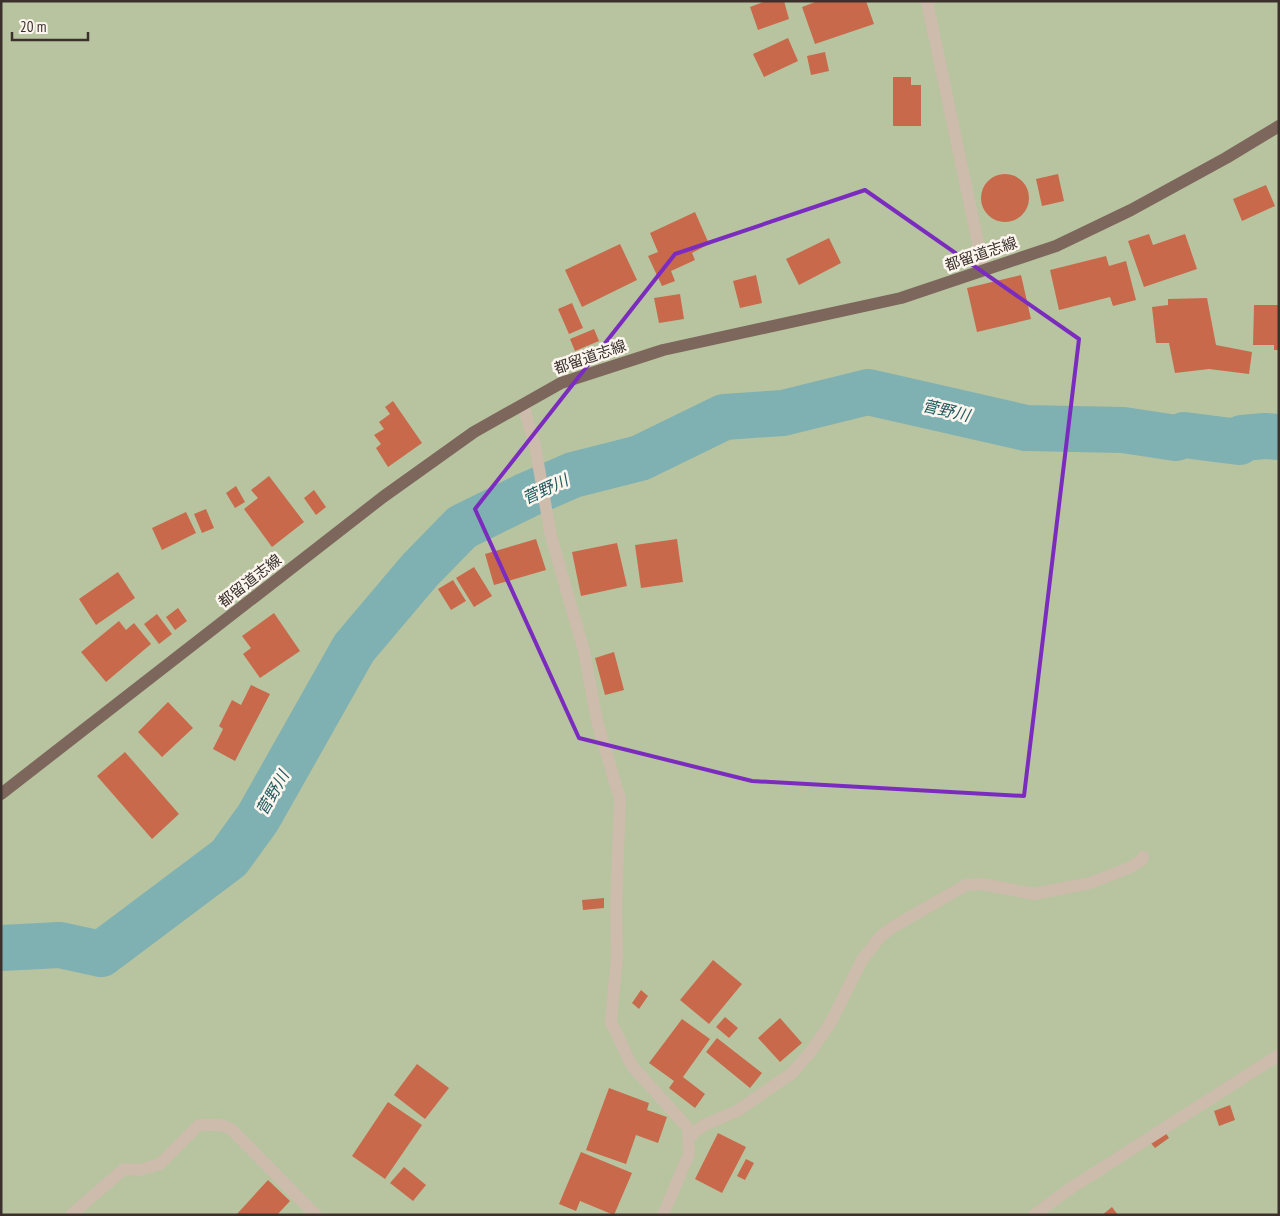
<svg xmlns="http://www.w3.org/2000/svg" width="1280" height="1216" font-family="'PT Sans Narrow','Noto Sans JP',sans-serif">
  <rect width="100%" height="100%" fill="#f4ebe1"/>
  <!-- green -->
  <path fill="#b8c4a0" d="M1 1H1279V1215H1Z"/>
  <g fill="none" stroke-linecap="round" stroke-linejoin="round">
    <!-- river -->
    <path stroke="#7fb0b2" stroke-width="46" d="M1 948 60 945 101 954 229 858 258 818 354 648 420 570 462 527 527 495 573 475 640 458 724 417 783 413 868 392 1026 428 1123 430 1176 438 1184 435 1239 442 1242 438 1265 436 1279 437"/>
  </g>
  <!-- building -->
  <path fill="#c8694b" d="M766 1H784L789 19 758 30 750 7Z
    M818 1H866L874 24 815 44 802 7Z
    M788 38 798 61 764 77 753 54Z
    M825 52 829 71 811 75 807 56Z
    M893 77H911V85H921V126H893Z
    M981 198a24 24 0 1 1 48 0a24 24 0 1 1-48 0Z
    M1058 174 1064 201 1042 206 1036 179Z
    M1266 185 1275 206 1242 221 1233 199Z
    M695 212 709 244 692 253 695 260 671 271 675 281 662 286 648 256 658 252 650 233Z
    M1149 234 1153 245 1185 234 1197 269 1144 287 1128 241Z
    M829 238 841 263 799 285 786 259Z
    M620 244 637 280 582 307 565 270Z
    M1106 256 1109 266 1126 261 1136 300 1113 306 1110 297 1059 310 1050 270Z
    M756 275 762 303 740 308 733 281Z
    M1021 275 1031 319 977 332 967 288Z
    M680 294 684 319 659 323 654 298Z
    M1207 298 1216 345 1252 352 1249 374 1209 369 1175 373 1169 343H1156L1152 307 1168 305V299Z
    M572 303 583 328 569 334 558 309Z
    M1254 305H1279V350H1274V345H1253Z
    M594 329 599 341 575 351 570 339Z
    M393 401 422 443 388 467 376 448 381 444 374 435 384 429 379 422 390 414 385 407Z
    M269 476 304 522 272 547 244 509 258 498 251 490Z
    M236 486 245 502 235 508 226 493Z
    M314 490 326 507 316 515 304 498Z
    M206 509 214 528 202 533 194 514Z
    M186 512 196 533 162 550 152 528Z
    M536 539 546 570 494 585 485 554Z
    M677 539 683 582 641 588 635 545Z
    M617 543 627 586 581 596 572 552Z
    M474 567 492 596 474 607 456 578Z
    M118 572 135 598 96 625 79 599Z
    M453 580 466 601 451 610 438 589Z
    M178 608 187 621 175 630 166 617Z
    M274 613 300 651 260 678 243 654 251 648 242 636Z
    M157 614 172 634 159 644 144 624Z
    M119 621 126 630 134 623 151 644 106 682 81 652Z
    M614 652 624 690 605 695 595 658Z
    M251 685 270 694 235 761 213 749 223 729 219 726 232 700 241 705Z
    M168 702 193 728 162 757 138 732Z
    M125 752 179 814 152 839 97 776Z
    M604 898V908L583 910 582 900Z
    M713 960 742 984 709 1024 680 1000Z
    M641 990 648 996 639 1009 632 1003Z
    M725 1017 738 1028 729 1038 716 1027Z
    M780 1018 802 1043 780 1062 758 1038Z
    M682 1019 710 1039 683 1077 705 1094 695 1108 669 1088 674 1081 649 1063Z
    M717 1038 762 1073 750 1088 706 1052Z
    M417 1064 449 1088 425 1119 394 1095Z
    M609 1088 649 1103 647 1110 667 1117 658 1143 636 1135 626 1164 586 1150Z
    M388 1102 422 1125 385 1179 352 1156Z
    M1230 1105 1235 1120 1219 1126 1214 1111Z
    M1165 1132 1169 1138 1155 1148 1150 1142Z
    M718 1133 746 1147 722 1193 695 1179Z
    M581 1152 632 1173 614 1215 580 1201 576 1211 559 1204Z
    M746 1159 754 1163 745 1180 737 1176Z
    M404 1167 426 1185 413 1201 390 1183Z
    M268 1180 290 1201 277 1215H236Z
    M1112 1207 1118 1215H1102Z"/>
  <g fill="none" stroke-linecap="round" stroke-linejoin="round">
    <!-- street -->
    <path stroke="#cdbbac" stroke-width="12" d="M929 1 927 2 984 271
      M523 404 535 446 551 536 584 651 597 721 620 799 616 911 617 956 611 1022 632 1066 688 1128 689 1154 663 1215
      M689 1137 704 1125 737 1111 792 1073 812 1050 831 1022 862 960 880 937 893 927 966 885 982 884 1034 894 1090 883 1129 868 1142 860 1143 857
      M71 1215 124 1169 140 1170 160 1164 199 1125H221L231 1129 316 1215
      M1034 1215 1068 1190 1279 1055"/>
    <!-- primary -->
    <path stroke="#7d675c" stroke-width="12" d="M1 794 383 497 474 432 561 383 663 350 901 298 1056 246 1131 210 1226 158 1279 126"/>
  </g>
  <!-- marked area -->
  <path fill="none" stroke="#7b2cbf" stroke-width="4" stroke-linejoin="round" d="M865 190 1079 339 1024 796 752 781 579 738 475 509 675 254Z"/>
  <g text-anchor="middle" stroke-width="5" stroke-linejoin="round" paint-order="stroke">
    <!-- street labels -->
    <g font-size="15" fill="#3b302b" stroke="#fbf5ee">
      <text transform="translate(981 254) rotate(-19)" y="5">都留道志線</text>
      <text transform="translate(590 357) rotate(-19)" y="5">都留道志線</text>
      <text transform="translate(250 581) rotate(-38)" y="5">都留道志線</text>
    </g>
    <!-- water labels -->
    <g font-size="16" font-style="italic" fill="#1f5a5e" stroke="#fbf5ee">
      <text transform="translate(946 410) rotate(13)" y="6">菅野川</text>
      <text transform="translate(545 489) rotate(-25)" y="6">菅野川</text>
      <text transform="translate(272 793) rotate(-60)" y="6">菅野川</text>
    </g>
  </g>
  <!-- border -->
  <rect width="1280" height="1216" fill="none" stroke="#3b302b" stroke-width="5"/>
  <!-- scale -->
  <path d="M12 32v8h76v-8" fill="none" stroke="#3b302b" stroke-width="2.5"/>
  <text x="20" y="32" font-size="15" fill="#3b302b" stroke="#fbf5ee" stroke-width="4" paint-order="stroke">20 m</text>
</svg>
